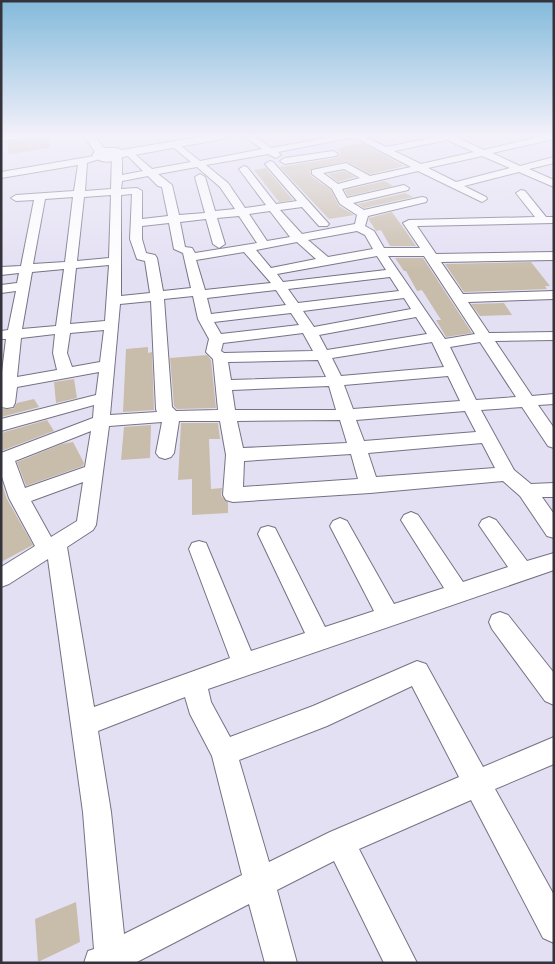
<svg xmlns="http://www.w3.org/2000/svg" width="555" height="964" font-family="'Work Sans',sans-serif">
  <rect width="100%" height="100%" fill="#e4e0f4"/>
  <!-- building -->
  <path fill="#c8bcaa" d="M49 136 50 148 9 154 7 142Z
    M362 143 404 166 370 174 346 161 310 170 311 176 331 190 339 206 354 215 329 219 280 167 336 158 341 153 335 149Z
    M266 168 293 200 279 202 254 170Z
    M344 171 355 177 338 182 328 174Z
    M385 181 393 186 348 196 345 190Z
    M405 193 413 197 364 208 358 204Z
    M392 212 407 233 416 246H390L381 230 376 231 369 220V218Z
    M395 258H423L472 333 446 337 436 320H441L422 290 417 291 406 271H404Z
    M531 262 550 286H545L547 289 464 292 445 264Z
    M504 303 512 315 480 316 471 304Z
    M148 347V353L152 352 154 410 123 412 126 349Z
    M207 355 211 360 216 408 177 409 174 406 170 358Z
    M74 379 77 398 56 403 54 382Z
    M34 399 39 407 1 417V409H13L17 403Z
    M47 420 54 431 1 451V433Z
    M181 423H218L220 439H209L211 489 222 488 221 496 228 502V513L192 515V479L178 480Z
    M151 425 150 458 121 460 124 427Z
    M73 442 84 463 83 466 26 486 17 462 62 444Z
    M1 481 7 499 33 545 1 562Z
    M76 902 80 942 38 962 35 919Z"/>
  <g fill="none" stroke-linecap="round" stroke-linejoin="round">
    <!-- minor casing -->
    <g stroke="#767284" stroke-width="2">
      <path id="minor" d="M1 136H25L21 139 1 141Z
        M244 136H254L271 148 336 136H364L386 147 441 136H457L456 137 484 150 543 136H554V139L492 153 520 166 554 157V163L529 169 554 180V187L519 172 464 186 486 197 487 199 482 202 418 171 342 189 347 198 404 185 409 188 408 190 353 203 364 210 422 197 426 198 427 200 426 202 368 216 365 226 374 231 384 248H420L403 223 409 220 535 217 516 193 521 190 525 191 546 217H554V223L417 226 436 254 554 252V260L441 262 463 294 554 291V299L468 302 489 333 554 332V340L495 341 532 396 554 394V404L538 405 554 428V448L548 446 522 407 481 410 514 470 531 484 554 483V497H542L554 514V538L547 536 520 496 503 481 370 493 233 502 226 500 223 495 226 455 220 421H179L174 453 171 457 165 459 159 457 156 453 162 422 109 426 96 525 93 530 67 547 94 707 230 658 189 549 192 543 199 541 206 543 251 651 305 633 258 534 261 528 268 526 275 528 325 627 374 611 330 526 333 521 340 518 347 521 394 604 444 588 401 520 404 515 411 512 418 515 463 582 508 567 479 525 482 520 489 517 496 520 527 561 554 553V570L208 689 211 702 230 737 313 706 417 661 426 664 483 767 554 737V764L495 789 554 895V943L543 938 471 800 359 849 417 963H384L334 861 277 890 297 963H265L249 904 135 963H84L88 951 94 949 83 812 48 559 9 584 1 587V567L35 546 9 498 1 474V453L93 418 94 405 1 431V419L96 395 99 372 17 387 15 403 13 407 7 408 1 407V380L6 339H1V331L8 330 16 291 1 293V285L17 283 19 273 1 275V267L21 266 34 200 16 201 11 198 16 195 74 191 78 165 1 178V172L94 156 99 159 87 163 85 191 111 189 112 155H118L122 159V175L143 171 125 153 130 150 152 169 191 162 173 147 172 145 176 142 200 161 262 149ZM354 137 411 167 370 176 346 163 312 170V174L332 189 340 204 357 215 355 224 302 234 280 210 302 207 319 226H327L329 224 273 162 270 161 265 164 297 201 276 204 247 167 244 166 239 169 266 205 245 208 228 183 206 165 268 154 276 158 281 155 278 152ZM447 140 474 152 421 164 394 151ZM482 156 510 168 456 182 428 168ZM197 167 220 187 235 209 215 211 205 177 200 174 195 177 205 213 179 215 172 185 158 174ZM344 169 360 178 338 184 323 173ZM148 176 158 186 162 187 168 216 142 219V191L137 188 121 189 122 181ZM132 194 130 239 137 259 145 261 150 293 121 296V195ZM111 195 109 258 77 261 84 197ZM73 197 65 262 33 264 45 199ZM270 211 290 237 267 241 249 214ZM239 216 257 243 195 253 192 248 185 247 180 222 206 219 213 244 219 248 225 244 217 218ZM169 223 174 249 183 253 191 288 163 291 157 258 155 255 146 253 142 239V226ZM357 231 365 235 373 249 328 257 308 240ZM297 242 316 259 271 268 256 250ZM244 252 271 283 205 290 196 260ZM377 256 386 270 283 282 277 274ZM388 256H424L475 334 445 339ZM109 265 105 321 70 324 76 268ZM64 269 56 326 22 329 32 272ZM390 277 399 291 298 303 288 289ZM276 290 286 305 211 314 207 298ZM193 296 198 319 209 339 206 352 213 359 218 410 176 411 172 407 164 299ZM404 298 411 309 314 327 303 311ZM151 301 156 409 157 412 110 415 120 304ZM291 313 299 325 221 334 214 322ZM416 317 427 334 327 350 319 335ZM104 330 100 362 72 367 67 353 70 333ZM303 333 313 351 224 353 221 351 223 343ZM55 334 53 353 57 370 17 377 21 338ZM432 342 444 367 341 376 332 358ZM480 342 516 397 476 400 450 347ZM318 360 326 377 231 380 228 362ZM448 376 460 401 353 409 344 385ZM329 386 336 410H235L232 390ZM465 411 476 432 364 441 356 420ZM340 420 347 443 243 448 237 421ZM91 431 85 467 25 488 15 461ZM482 443 495 468 376 477 368 453ZM351 454 358 479 243 487 244 461ZM83 482 77 521 51 537 31 501ZM412 686 459 777 330 832 269 862 239 760 327 726ZM185 697 190 714 212 756 242 875 124 934 111 812 98 731Z
        M333 151 338 154 336 156 285 164 280 161 285 158Z
        M500 612 508 615 554 673V705L545 701 492 629 489 622 492 615Z"/>
    </g>
    <!-- major casing -->
    <g stroke="#767284" stroke-width="2">
      <path id="major" d="M84 136H95L104 148H117L122 150 204 136H228L223 139 123 157C113 163 100 164 92 155L95 152Z"/>
    </g>
    <!-- minor -->
    <use href="#minor" fill="#fff" fill-rule="evenodd"/>
    <!-- major -->
    <use href="#major" fill="#fff" fill-rule="evenodd"/>
  </g>
  <!-- sky -->
  <linearGradient id="sky" x2="0" y2="1"><stop stop-color="#83badb"/><stop offset="0.5" stop-color="#f3f1fa"/><stop offset="1" stop-color="#f3f1fa" stop-opacity="0"/></linearGradient>
  <rect width="555" height="271" fill="url(#sky)"/>
  <!-- border -->
  <rect width="555" height="964" fill="none" stroke="#34323a" stroke-width="5"/>
</svg>
